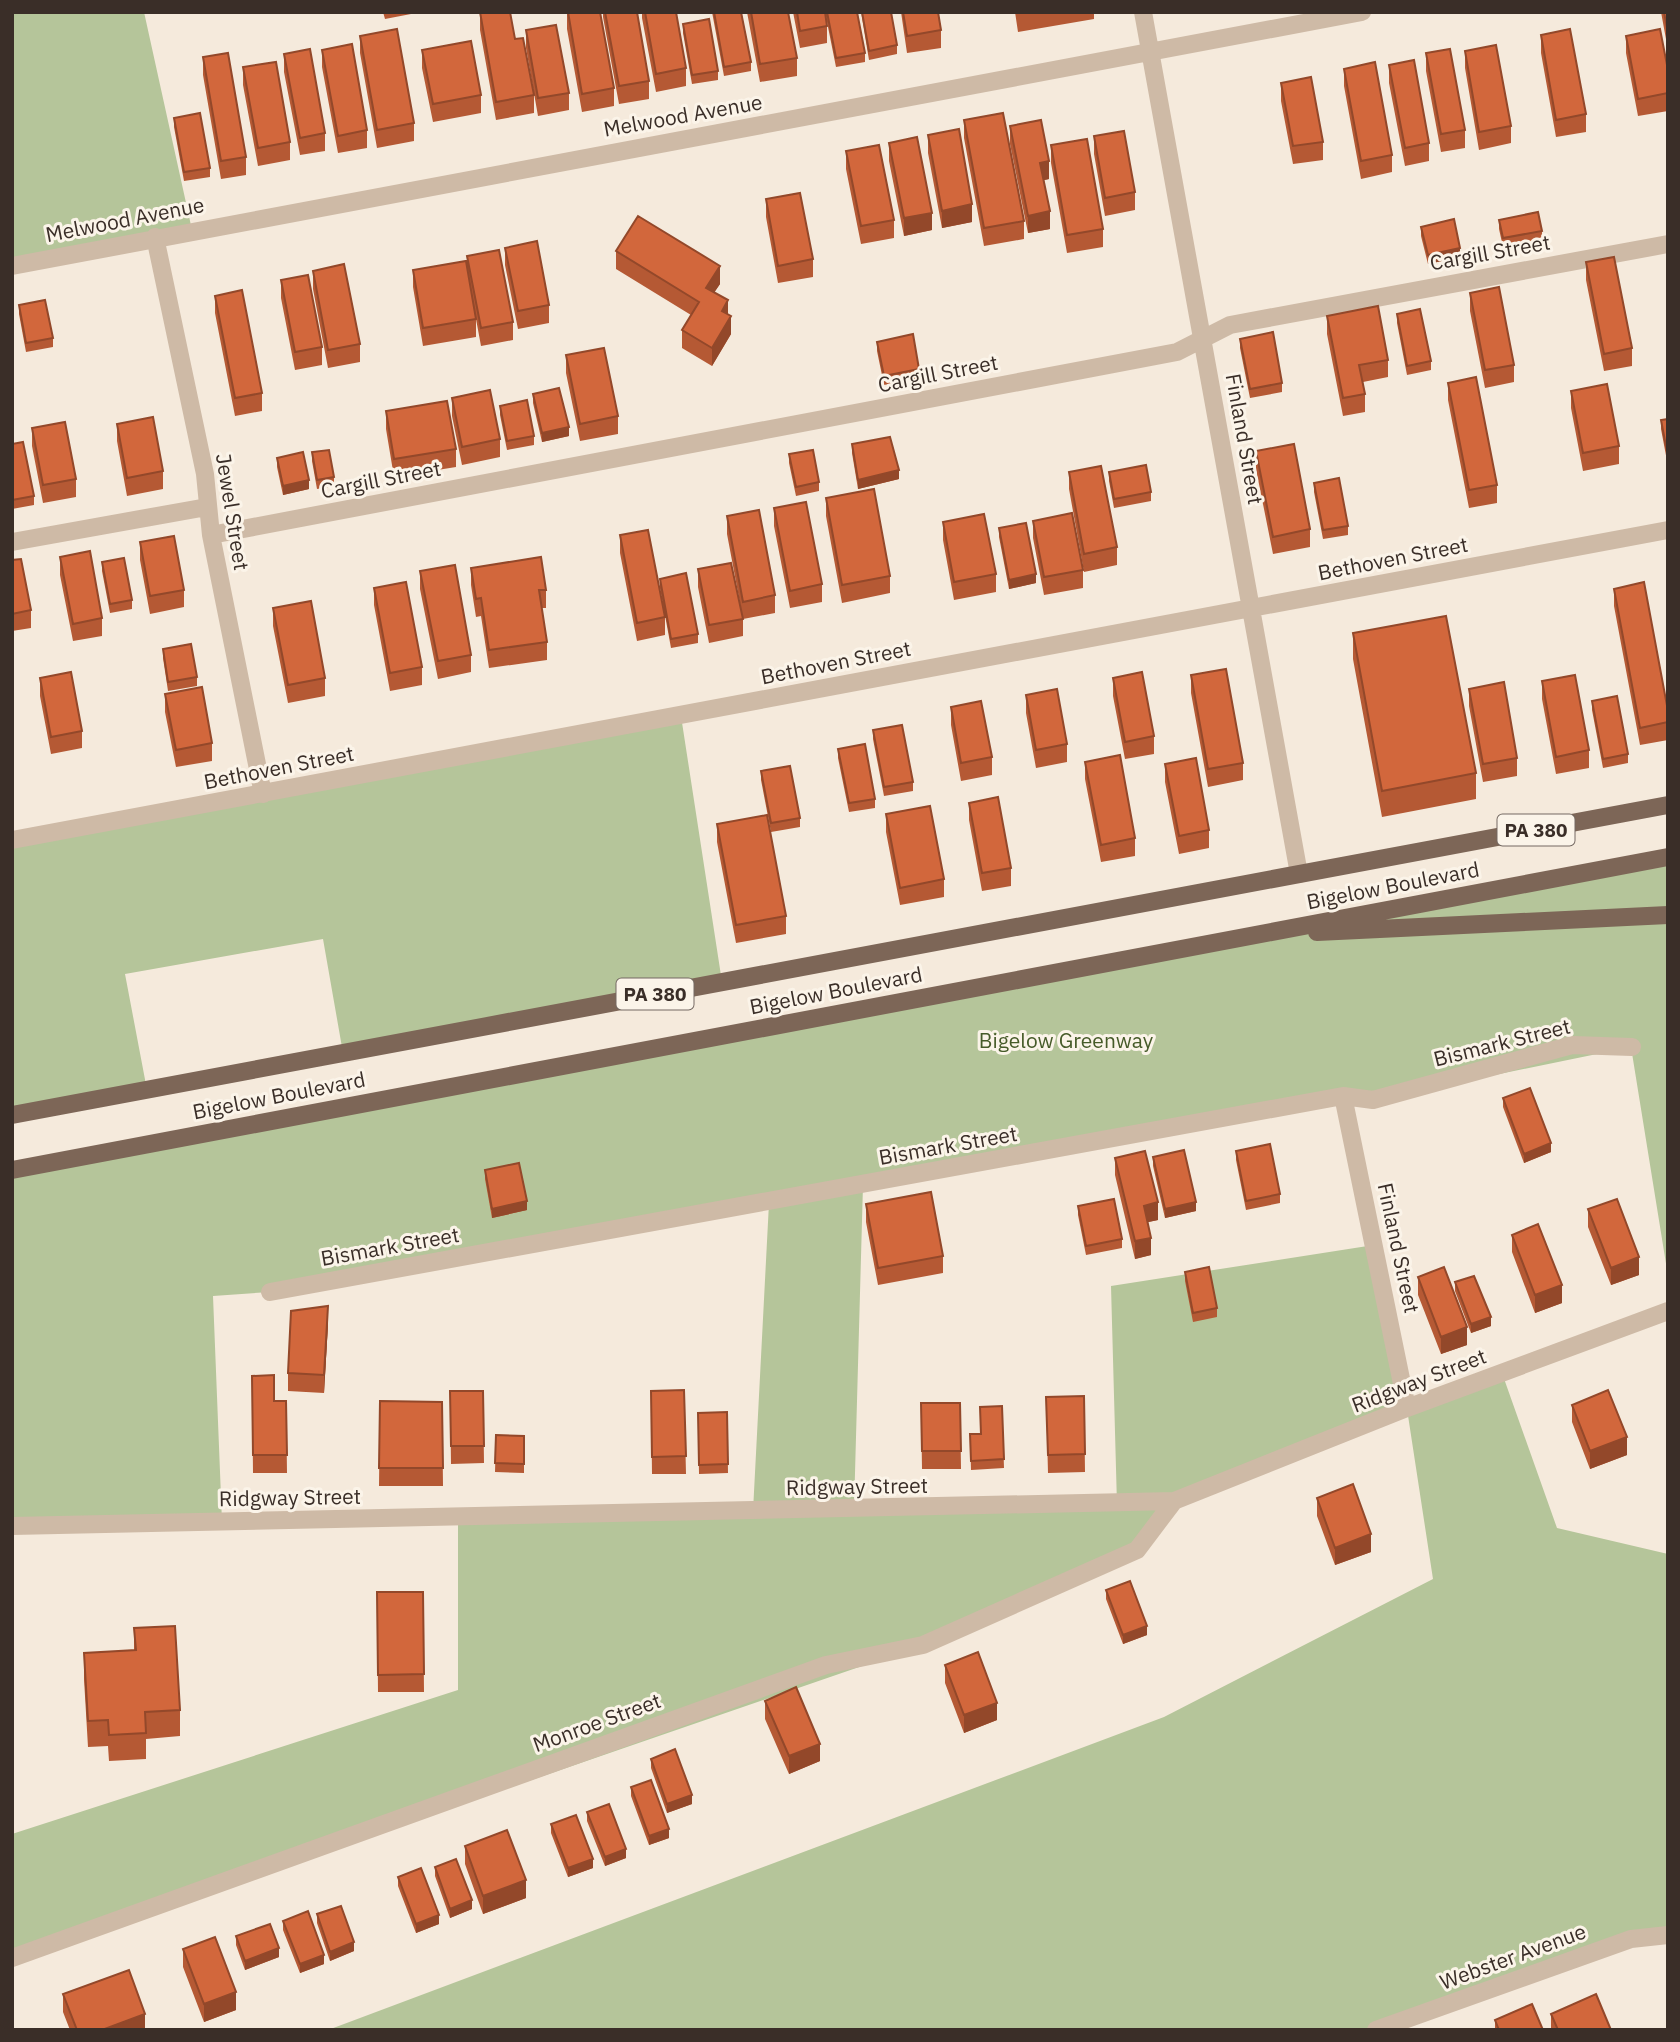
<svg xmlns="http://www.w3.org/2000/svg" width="1680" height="2042" font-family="'IBM Plex Sans',sans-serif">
  <rect width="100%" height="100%" fill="#f5eadc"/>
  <!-- green -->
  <path fill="#b5c59a" d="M12 12H144L192 230 12 266Z
    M681 716 722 982 343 1053 323 939 125 974 147 1090 12 1115V840Z
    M1668 857V1276L1631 1047 1373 1100 1343 1096 863 1185 854 1509 1117 1505 1111 1286 1374 1245 1407 1408 1502 1373 1557 1528 1668 1554V1935L1376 2030H328L1164 1717 1433 1579 1407 1409 1174 1501 1137 1550 923 1645 12 1959V1834L458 1690V1518L753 1511 769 1203 270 1292 213 1296 222 1522 12 1526V1170Z"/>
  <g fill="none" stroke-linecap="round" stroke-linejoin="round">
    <!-- minor -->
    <path stroke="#cebaa6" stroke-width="18" d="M1143 12 1299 874
      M155 237 205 474 211 535 263 794
      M12 266 1362 12
      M211 535 1177 352 1230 325 1668 244
      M12 542 207 507
      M12 840 1668 530
      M1343 1096 1407 1408
      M270 1292 1343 1096 1373 1100 1572 1045 1632 1047
      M12 1526 1174 1501 1407 1408 1668 1311
      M12 1958 826 1665 923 1645 1137 1550 1174 1501
      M1376 2030 1631 1939 1668 1935"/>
    <!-- major -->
    <path stroke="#7d6657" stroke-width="18" d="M1317 932 1668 915
      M12 1115 1668 805
      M12 1170 1668 857"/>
  </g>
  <!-- wall -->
  <path fill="#b55934" d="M383 12H411V14L385 19Z
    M480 12 515 39 534 95V113L496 120 480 30Z
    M567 12 614 88V106L582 112 567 29Z
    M603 12H637L649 81V99L619 104 603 17Z
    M642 12H676L686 68V86L656 92 642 18Z
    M712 12H741L751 62V71L724 76Z
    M747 12H788L797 58V76L760 82Z
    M793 12H825L827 26V43L800 48Z
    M825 12H857L865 53V62L836 67Z
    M861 12H891L897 45V54L869 60Z
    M901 12H938L941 30V48L907 53Z
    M1015 12H1094V19L1018 32Z
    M1661 12H1668V50Z
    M683 24 718 71V80L692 84 683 33Z
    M526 30 569 93V110L538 116 526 48Z
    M1541 35 1586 114V132L1556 137 1541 53Z
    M360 36 414 123V141L377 148 360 53Z
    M1626 36 1668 70V111L1638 116 1626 53Z
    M322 50 367 130V148L338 153 322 67Z
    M422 50 481 95V113L433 122 422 68Z
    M1465 51 1511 126V143L1479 150 1465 68Z
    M1426 53 1465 130V148L1441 152 1426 71Z
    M284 54 325 133V151L300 155 284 72Z
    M203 57 246 157V175L221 179 203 75Z
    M1389 65 1429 143V161L1405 166 1389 83Z
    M243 67 290 142V160L258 166 243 85Z
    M1344 69 1392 155V172L1361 179 1344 86Z
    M1281 83 1323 142V160L1293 164 1281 101Z
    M174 118 210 168V177L184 181 174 127Z
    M964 120 1024 221V239L984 246 964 138Z
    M1010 126 1049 179 1044 180 1050 229 1028 233 1010 144Z
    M928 135 972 222 942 228 928 153Z
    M1094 136 1135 192V210L1105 216 1094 154Z
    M889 143 932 230 904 236 889 161Z
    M1051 145 1103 229V247L1067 253 1051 163Z
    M846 151 894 220V238L861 244 846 169Z
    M766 199 813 259V277L778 283 766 217Z
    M1499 220 1542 231V240L1503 247 1499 229Z
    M1421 227 1460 257 1428 264 1421 236Z
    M505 248 549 305V323L518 329 505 265Z
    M616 251 720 284 714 292 728 314 731 334 712 366 682 348V330L691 315 616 269Z
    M467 256 513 322V340L481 346 476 319V337L423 346 413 287V270L467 265Z
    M1586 262 1632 348V366L1604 371 1586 280Z
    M313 271 360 344V362L328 368 313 289Z
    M281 280 322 347V365L295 370 281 298Z
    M1470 293 1514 365V382L1485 388 1470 311Z
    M215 296 262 393V411L235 416 215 313Z
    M19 305 53 338V347L26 352 19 314Z
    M1397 314 1431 361V370L1407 375 1397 323Z
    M1327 316 1388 360V377L1363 382 1365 394V412L1343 416 1327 334Z
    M1240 339 1282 383V392L1250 398 1240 348Z
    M877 342 919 369V378L884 385 877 351Z
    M566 355 618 416V434L580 441 566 373Z
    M1448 383 1497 485V503L1469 508 1448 400Z
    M1571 391 1619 446V464L1583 471 1571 408Z
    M533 394 569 436 542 442 533 403Z
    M452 398 500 439V457L462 465 452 416Z
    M500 406 534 436V445L507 450 500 415Z
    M386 411 456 449V467L394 477 386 429Z
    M1668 419V466L1661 429V420Z
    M117 424 163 471V489L127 496 117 441Z
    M32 428 76 479V497L43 503 32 446Z
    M12 444 34 496V505L12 509Z
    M852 444 899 479 858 489 852 453Z
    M1256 451 1310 529V547L1273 554 1256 469Z
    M312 452 334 477V486L317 489 312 461Z
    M789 454 819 482V491L796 496 789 463Z
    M277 458 309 489 283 495 277 467Z
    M1069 472 1117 547V565L1084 572 1069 489Z
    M1109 472 1151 492V501L1114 508 1109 481Z
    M1314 483 1348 526V535L1323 539 1314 492Z
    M826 498 890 576V593L842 603 826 516Z
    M774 508 822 584V602L790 608 774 526Z
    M727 516 775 595V613L743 619 727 534Z
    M1033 521 1083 570V588L1044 595 1033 538Z
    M943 522 996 574V592L954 600 943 540Z
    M999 528 1036 583 1009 589 999 537Z
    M620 535 665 617V635L637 641 620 553Z
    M140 542 184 590V607L150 614 140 560Z
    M60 557 102 618V636L73 641 60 575Z
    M12 560 31 610V628L12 631Z
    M102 562 132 600V609L110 613 102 571Z
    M471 568 546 590V608H542L547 642V660L489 668 481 616 476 617 471 585Z
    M698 569 743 619V636L709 643 698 587Z
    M420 571 471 655V672L438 679 420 589Z
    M660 579 698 634V643L671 648 660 588Z
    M374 588 422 667V685L390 691 374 605Z
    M1614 589 1668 711V740L1640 745 1614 606Z
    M273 608 325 678V696L288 703 273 626Z
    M1353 633 1476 773V799L1382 817 1353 659Z
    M163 649 197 677V686L168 691 163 658Z
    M1191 675 1243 763V780L1208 787 1191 693Z
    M40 678 82 731V748L51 754 40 696Z
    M1113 678 1154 736V754L1125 759 1113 696Z
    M1542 681 1589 750V768L1556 774 1542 699Z
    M1469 689 1517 758V776L1483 782 1469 706Z
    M165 694 212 743V761L176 767 165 712Z
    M1026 695 1067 744V762L1036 768 1026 713Z
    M1592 701 1628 754V763L1603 768 1592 710Z
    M951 707 992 757V775L961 781 951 725Z
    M873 730 913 782V791L884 796 873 739Z
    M838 749 875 799V808L849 812 838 758Z
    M1085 762 1135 838V856L1101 862 1085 779Z
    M1165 764 1209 830V848L1179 854 1165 782Z
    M761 771 800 818V827L771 832 761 780Z
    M969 803 1011 868V886L982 891 969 820Z
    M886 814 944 879V897L900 905 886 832Z
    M717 824 786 916V934L736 943 717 842Z
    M1503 1098 1551 1152 1524 1163 1503 1107Z
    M1236 1151 1280 1194V1203L1246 1210 1236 1160Z
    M1153 1157 1196 1211 1165 1218 1153 1166Z
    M1115 1158 1158 1220 1148 1222 1151 1255 1135 1259 1115 1175Z
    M485 1170 527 1210 492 1218 485 1179Z
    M866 1204 943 1256V1273L878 1285 866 1222Z
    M1078 1206 1122 1239V1248L1086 1255 1078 1215Z
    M1588 1209 1639 1275 1611 1285 1588 1227Z
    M1512 1235 1562 1303 1535 1313 1512 1252Z
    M1185 1272 1217 1308V1317L1193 1322 1185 1281Z
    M1418 1277 1467 1345 1441 1354 1418 1295Z
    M1455 1282 1491 1326 1471 1333 1455 1291Z
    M328 1324 324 1393 288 1391V1373Z
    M252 1376 274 1401H286L287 1473H253Z
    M684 1390 686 1474H652L651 1391Z
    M450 1391H483L484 1463 451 1464Z
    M1084 1396 1085 1472 1048 1473 1046 1397Z
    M380 1401 442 1402 443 1486H379Z
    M921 1403H960L961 1469H922Z
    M1572 1405 1627 1455 1590 1469 1572 1422Z
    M1002 1406 1004 1468 971 1470 970 1434H980Z
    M727 1412 728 1473 699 1474 698 1413Z
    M496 1435 524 1436V1473L495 1472Z
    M1317 1498 1371 1552 1335 1565 1317 1516Z
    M1106 1590 1147 1635 1123 1644 1106 1599Z
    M377 1592H423L424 1692H378Z
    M134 1628 180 1710V1736L146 1739V1759L109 1761 108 1746 88 1747 84 1679V1653L134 1650Z
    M945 1665 997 1720 964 1733 945 1683Z
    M765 1701 820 1761 789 1774 765 1719Z
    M651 1759 692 1804 667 1813 651 1768Z
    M631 1787 669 1838 649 1845 631 1796Z
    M587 1812 626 1858 605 1866 587 1821Z
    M551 1824 593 1868 568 1877 551 1833Z
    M465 1846 526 1898 483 1914 465 1864Z
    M435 1867 472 1909 450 1918 435 1876Z
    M398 1877 439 1924 416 1933 398 1886Z
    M317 1914 354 1951 330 1961 317 1923Z
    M283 1921 324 1964 300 1973 283 1930Z
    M236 1936 279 1957 245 1970 236 1945Z
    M183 1949 236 2010 204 2022 183 1967Z
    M63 1994 145 2030H70L63 2012Z
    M1551 2014 1611 2030H1551Z
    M1495 2020 1543 2030H1495Z"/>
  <!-- shaded-wall -->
  <path fill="#93482a" d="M1049 161V179L1040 181V163Z
    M972 204V222L942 228V211Z
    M1050 211V229L1028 233V216Z
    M932 213V230L904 236V218Z
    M1460 248V257L1428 264V255Z
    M720 266V284L706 305V288Z
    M728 300V318L722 311Z
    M731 316V334L712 366V348Z
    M569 427V436L542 442V433Z
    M899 470V479L858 489V480Z
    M309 480V489L283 495V486Z
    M1036 574V583L1009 589V580Z
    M1551 1143V1152L1524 1163V1154Z
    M527 1201V1210L492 1218V1209Z
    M1158 1202V1220L1144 1223V1206Z
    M1196 1202V1211L1165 1218V1209Z
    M1151 1238V1255L1135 1259V1241Z
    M1639 1257V1275L1611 1285V1268Z
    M1562 1285V1303L1535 1313V1295Z
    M328 1306V1324L324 1393V1375Z
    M1491 1317V1326L1471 1333V1324Z
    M1467 1327V1345L1441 1354V1337Z
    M1627 1437V1455L1590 1469V1451Z
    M1371 1534V1552L1335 1565V1548Z
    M1147 1626V1635L1123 1644V1635Z
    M997 1703V1720L964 1733V1715Z
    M820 1744V1761L789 1774V1756Z
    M692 1795V1804L667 1813V1804Z
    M669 1829V1838L649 1845V1836Z
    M626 1849V1858L605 1866V1857Z
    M593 1859V1868L568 1877V1868Z
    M526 1880V1898L483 1914V1896Z
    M472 1900V1909L450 1918V1909Z
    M439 1915V1924L416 1933V1924Z
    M354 1942V1951L330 1961V1952Z
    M279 1948V1957L245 1970V1961Z
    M324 1955V1964L300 1973V1964Z
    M236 1992V2010L204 2022V2004Z
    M145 2014V2030H102Z"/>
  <!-- building -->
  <path fill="#d2673c" stroke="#93482a" stroke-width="2" d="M480 12H510L515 39 523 38 534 95 496 102Z
    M568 12H600L614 88 582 94Z
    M605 12H637L649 81 619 86Z
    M645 12H676L686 68 656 74Z
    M714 12H741L751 62 724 67Z
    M751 12H788L797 58 760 64Z
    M797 12H825L827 26 800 31Z
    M827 12H857L865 53 836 58Z
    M862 12H891L897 45 869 51Z
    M903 12H938L941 30 907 36Z
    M1664 12H1668V33Z
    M709 19 718 71 692 75 683 24Z
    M556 25 569 93 538 98 526 30Z
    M397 29 414 123 377 130 360 36Z
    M1570 29 1586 114 1556 120 1541 35Z
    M1660 29 1668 70V93L1638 99 1626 36Z
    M471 41 481 95 433 104 422 50Z
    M352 44 367 130 338 136 322 50Z
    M1496 45 1511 126 1479 132 1465 51Z
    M310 49 325 133 300 138 284 54Z
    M1450 49 1465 130 1441 134 1426 53Z
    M228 53 246 157 221 161 203 57Z
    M1414 60 1429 143 1405 148 1389 65Z
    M276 62 290 142 258 148 243 67Z
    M1375 62 1392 155 1361 161 1344 69Z
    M1311 77 1323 142 1293 146 1281 83Z
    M200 113 210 168 184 172 174 118Z
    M1003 113 1024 221 984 228 964 120Z
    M1041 120 1049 161 1040 163 1050 211 1028 216 1010 126Z
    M959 129 972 204 942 211 928 135Z
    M1124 131 1135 192 1105 198 1094 136Z
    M917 137 932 213 904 218 889 143Z
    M1087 139 1103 229 1067 235 1051 145Z
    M879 145 894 220 861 226 846 151Z
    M800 193 813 259 778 266 766 199Z
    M1538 212 1542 231 1503 238 1499 220Z
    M638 216 720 266 706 288 728 300 722 311 731 316 712 348 682 330 699 302 616 251Z
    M1454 219 1460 248 1428 255 1421 227Z
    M537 241 549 305 518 311 505 248Z
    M499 250 513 322 481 328 467 256Z
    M1614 257 1632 348 1604 354 1586 262Z
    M466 261 476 319 423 328 413 270Z
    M344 264 360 344 328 350 313 271Z
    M308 275 322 347 295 352 281 280Z
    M1499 287 1514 365 1485 370 1470 293Z
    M242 290 262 393 235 398 215 296Z
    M45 300 53 338 26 343 19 305Z
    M1378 306 1388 360 1359 365 1365 394 1343 398 1327 316Z
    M1420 309 1431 361 1407 366 1397 314Z
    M1273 332 1282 383 1250 389 1240 339Z
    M913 334 919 369 884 376 877 342Z
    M604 348 618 416 580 424 566 355Z
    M1476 377 1497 485 1469 490 1448 383Z
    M1607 384 1619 446 1583 453 1571 391Z
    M559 388 569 427 542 433 533 394Z
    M490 390 500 439 462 447 452 398Z
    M527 400 534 436 507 441 500 406Z
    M447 401 456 449 394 459 386 411Z
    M153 417 163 471 127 478 117 424Z
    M1668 419V457L1661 420Z
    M65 422 76 479 43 485 32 428Z
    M890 437 899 470 858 480 852 444Z
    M23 442 34 496 12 500V444Z
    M1294 444 1310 529 1273 537 1256 451Z
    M329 450 334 477 317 480 312 452Z
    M813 450 819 482 796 487 789 454Z
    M303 452 309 480 283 486 277 458Z
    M1146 465 1151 492 1114 499 1109 472Z
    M1101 466 1117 547 1084 554 1069 472Z
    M1339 478 1348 526 1323 530 1314 483Z
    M874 489 890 576 842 585 826 498Z
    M806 502 822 584 790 591 774 508Z
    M759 510 775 595 743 602 727 516Z
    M1072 513 1083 570 1044 577 1033 521Z
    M984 514 996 574 954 582 943 522Z
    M1026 523 1036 574 1009 580 999 528Z
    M648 530 665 617 637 623 620 535Z
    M174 536 184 590 150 596 140 542Z
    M90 551 102 618 73 624 60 557Z
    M541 557 546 590H539L547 642 489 650 481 598 476 599 471 568Z
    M124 558 132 600 110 604 102 562Z
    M21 559 31 610 12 614V560Z
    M731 563 743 619 709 625 698 569Z
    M455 565 471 655 438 661 420 571Z
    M686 573 698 634 671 639 660 579Z
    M406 582 422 667 390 673 374 588Z
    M1644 582 1668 711V722L1640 728 1614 589Z
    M311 601 325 678 288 685 273 608Z
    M1446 616 1476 773 1382 791 1353 633Z
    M191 644 197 677 168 682 163 649Z
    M1226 669 1243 763 1208 769 1191 675Z
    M71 672 82 731 51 737 40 678Z
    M1142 672 1154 736 1125 742 1113 678Z
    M1575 675 1589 750 1556 757 1542 681Z
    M1504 682 1517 758 1483 764 1469 689Z
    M202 687 212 743 176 750 165 694Z
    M1057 689 1067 744 1036 750 1026 695Z
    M1617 696 1628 754 1603 759 1592 701Z
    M981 701 992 757 961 763 951 707Z
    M902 725 913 782 884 787 873 730Z
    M865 744 875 799 849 803 838 749Z
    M1120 755 1135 838 1101 845 1085 762Z
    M1196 758 1209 830 1179 836 1165 764Z
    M790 766 800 818 771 823 761 771Z
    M998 797 1011 868 982 873 969 803Z
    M930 806 944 879 900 888 886 814Z
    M767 815 786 916 736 925 717 824Z
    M1530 1088 1551 1143 1524 1154 1503 1098Z
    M1270 1144 1280 1194 1246 1201 1236 1151Z
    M1184 1150 1196 1202 1165 1209 1153 1157Z
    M1145 1151 1158 1202 1144 1206 1151 1238 1135 1241 1115 1158Z
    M519 1163 527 1201 492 1209 485 1170Z
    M931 1192 943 1256 878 1268 866 1204Z
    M1114 1199 1122 1239 1086 1246 1078 1206Z
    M1617 1199 1639 1257 1611 1268 1588 1209Z
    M1538 1224 1562 1285 1535 1295 1512 1235Z
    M1209 1267 1217 1308 1193 1313 1185 1272Z
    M1444 1267 1467 1327 1441 1337 1418 1277Z
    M1474 1276 1491 1317 1471 1324 1455 1282Z
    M328 1306 324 1375 288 1373 291 1311Z
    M274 1375V1401H286L287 1455H253L252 1376Z
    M684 1390 686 1456 652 1457 651 1391Z
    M1608 1390 1627 1437 1590 1451 1572 1405Z
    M450 1391H483L484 1446H451Z
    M1084 1396 1085 1454 1048 1455 1046 1397Z
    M380 1401 442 1402 443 1468H379Z
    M921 1403H960L961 1451H922Z
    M1002 1406 1004 1459 971 1461 970 1434H981L980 1407Z
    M727 1412 728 1464 699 1465 698 1413Z
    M496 1435 524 1436V1464L495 1463Z
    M1353 1484 1371 1534 1335 1548 1317 1498Z
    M1130 1581 1147 1626 1123 1635 1106 1590Z
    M377 1592H423L424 1674 378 1675Z
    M175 1626 180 1710 145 1712 146 1733 109 1735 108 1720 88 1721 84 1653 136 1650 134 1628Z
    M978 1652 997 1703 964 1715 945 1665Z
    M796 1687 820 1744 789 1756 765 1701Z
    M675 1749 692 1795 667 1804 651 1759Z
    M651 1780 669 1829 649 1836 631 1787Z
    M609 1804 626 1849 605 1857 587 1812Z
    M576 1815 593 1859 568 1868 551 1824Z
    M507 1830 526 1880 483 1896 465 1846Z
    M456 1859 472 1900 450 1909 435 1867Z
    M421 1868 439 1915 416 1924 398 1877Z
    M341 1906 354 1942 330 1952 317 1914Z
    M308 1911 324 1955 300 1964 283 1921Z
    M270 1924 279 1948 245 1961 236 1936Z
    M215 1937 236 1992 204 2004 183 1949Z
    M129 1970 145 2014 102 2030H77L63 1994Z
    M1596 1994 1611 2030H1558L1551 2014Z
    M1532 2004 1543 2030H1499L1495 2020Z"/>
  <g text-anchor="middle" stroke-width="6" stroke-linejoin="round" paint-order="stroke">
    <!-- shield labels -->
    <g fill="#fbf4e9" stroke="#746962" stroke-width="2">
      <rect x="1497.5" y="814.5" width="77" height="31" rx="5"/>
      <rect x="616.5" y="978.5" width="77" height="31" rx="5"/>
    </g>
    <g font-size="19" font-weight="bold" fill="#3a2e28">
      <text x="1536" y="837">PA 380</text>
      <text x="655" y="1001">PA 380</text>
    </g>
    <!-- street labels -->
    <g font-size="21" fill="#3a2e28" stroke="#fbf4e9">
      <text transform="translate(683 116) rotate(-10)" y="7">Melwood Avenue</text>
      <text transform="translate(125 220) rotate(-11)" y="7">Melwood Avenue</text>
      <text transform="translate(1490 253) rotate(-10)" y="7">Cargill Street</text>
      <text transform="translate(938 374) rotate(-11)" y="7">Cargill Street</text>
      <text transform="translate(1244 439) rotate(80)" y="7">Finland Street</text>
      <text transform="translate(381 480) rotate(-11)" y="7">Cargill Street</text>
      <text transform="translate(232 512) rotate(81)" y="7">Jewel Street</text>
      <text transform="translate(1393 559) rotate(-11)" y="7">Bethoven Street</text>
      <text transform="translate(836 663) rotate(-11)" y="7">Bethoven Street</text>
      <text transform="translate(279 768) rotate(-11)" y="7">Bethoven Street</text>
      <text transform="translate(1393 886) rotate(-11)" y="7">Bigelow Boulevard</text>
      <text transform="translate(836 991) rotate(-11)" y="7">Bigelow Boulevard</text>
      <text transform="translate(1502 1043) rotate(-14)" y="7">Bismark Street</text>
      <text transform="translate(279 1096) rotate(-11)" y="7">Bigelow Boulevard</text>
      <text transform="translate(948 1146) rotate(-10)" y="7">Bismark Street</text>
      <text transform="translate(390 1247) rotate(-10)" y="7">Bismark Street</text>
      <text transform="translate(1398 1248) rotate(78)" y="7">Finland Street</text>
      <text transform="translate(1419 1381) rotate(-21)" y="7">Ridgway Street</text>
      <text transform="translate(857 1487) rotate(-1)" y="7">Ridgway Street</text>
      <text transform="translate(290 1498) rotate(-1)" y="7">Ridgway Street</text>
      <text transform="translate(597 1723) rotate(-20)" y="7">Monroe Street</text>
      <text transform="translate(1513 1957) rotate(-20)" y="7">Webster Avenue</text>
    </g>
    <!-- park labels -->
    <g font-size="21" fill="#465b29" stroke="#fbf4e9">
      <text x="1066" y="1048">Bigelow Greenway</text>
    </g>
  </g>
  <!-- border -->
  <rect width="1680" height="2042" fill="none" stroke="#3a2e28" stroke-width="28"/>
</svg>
